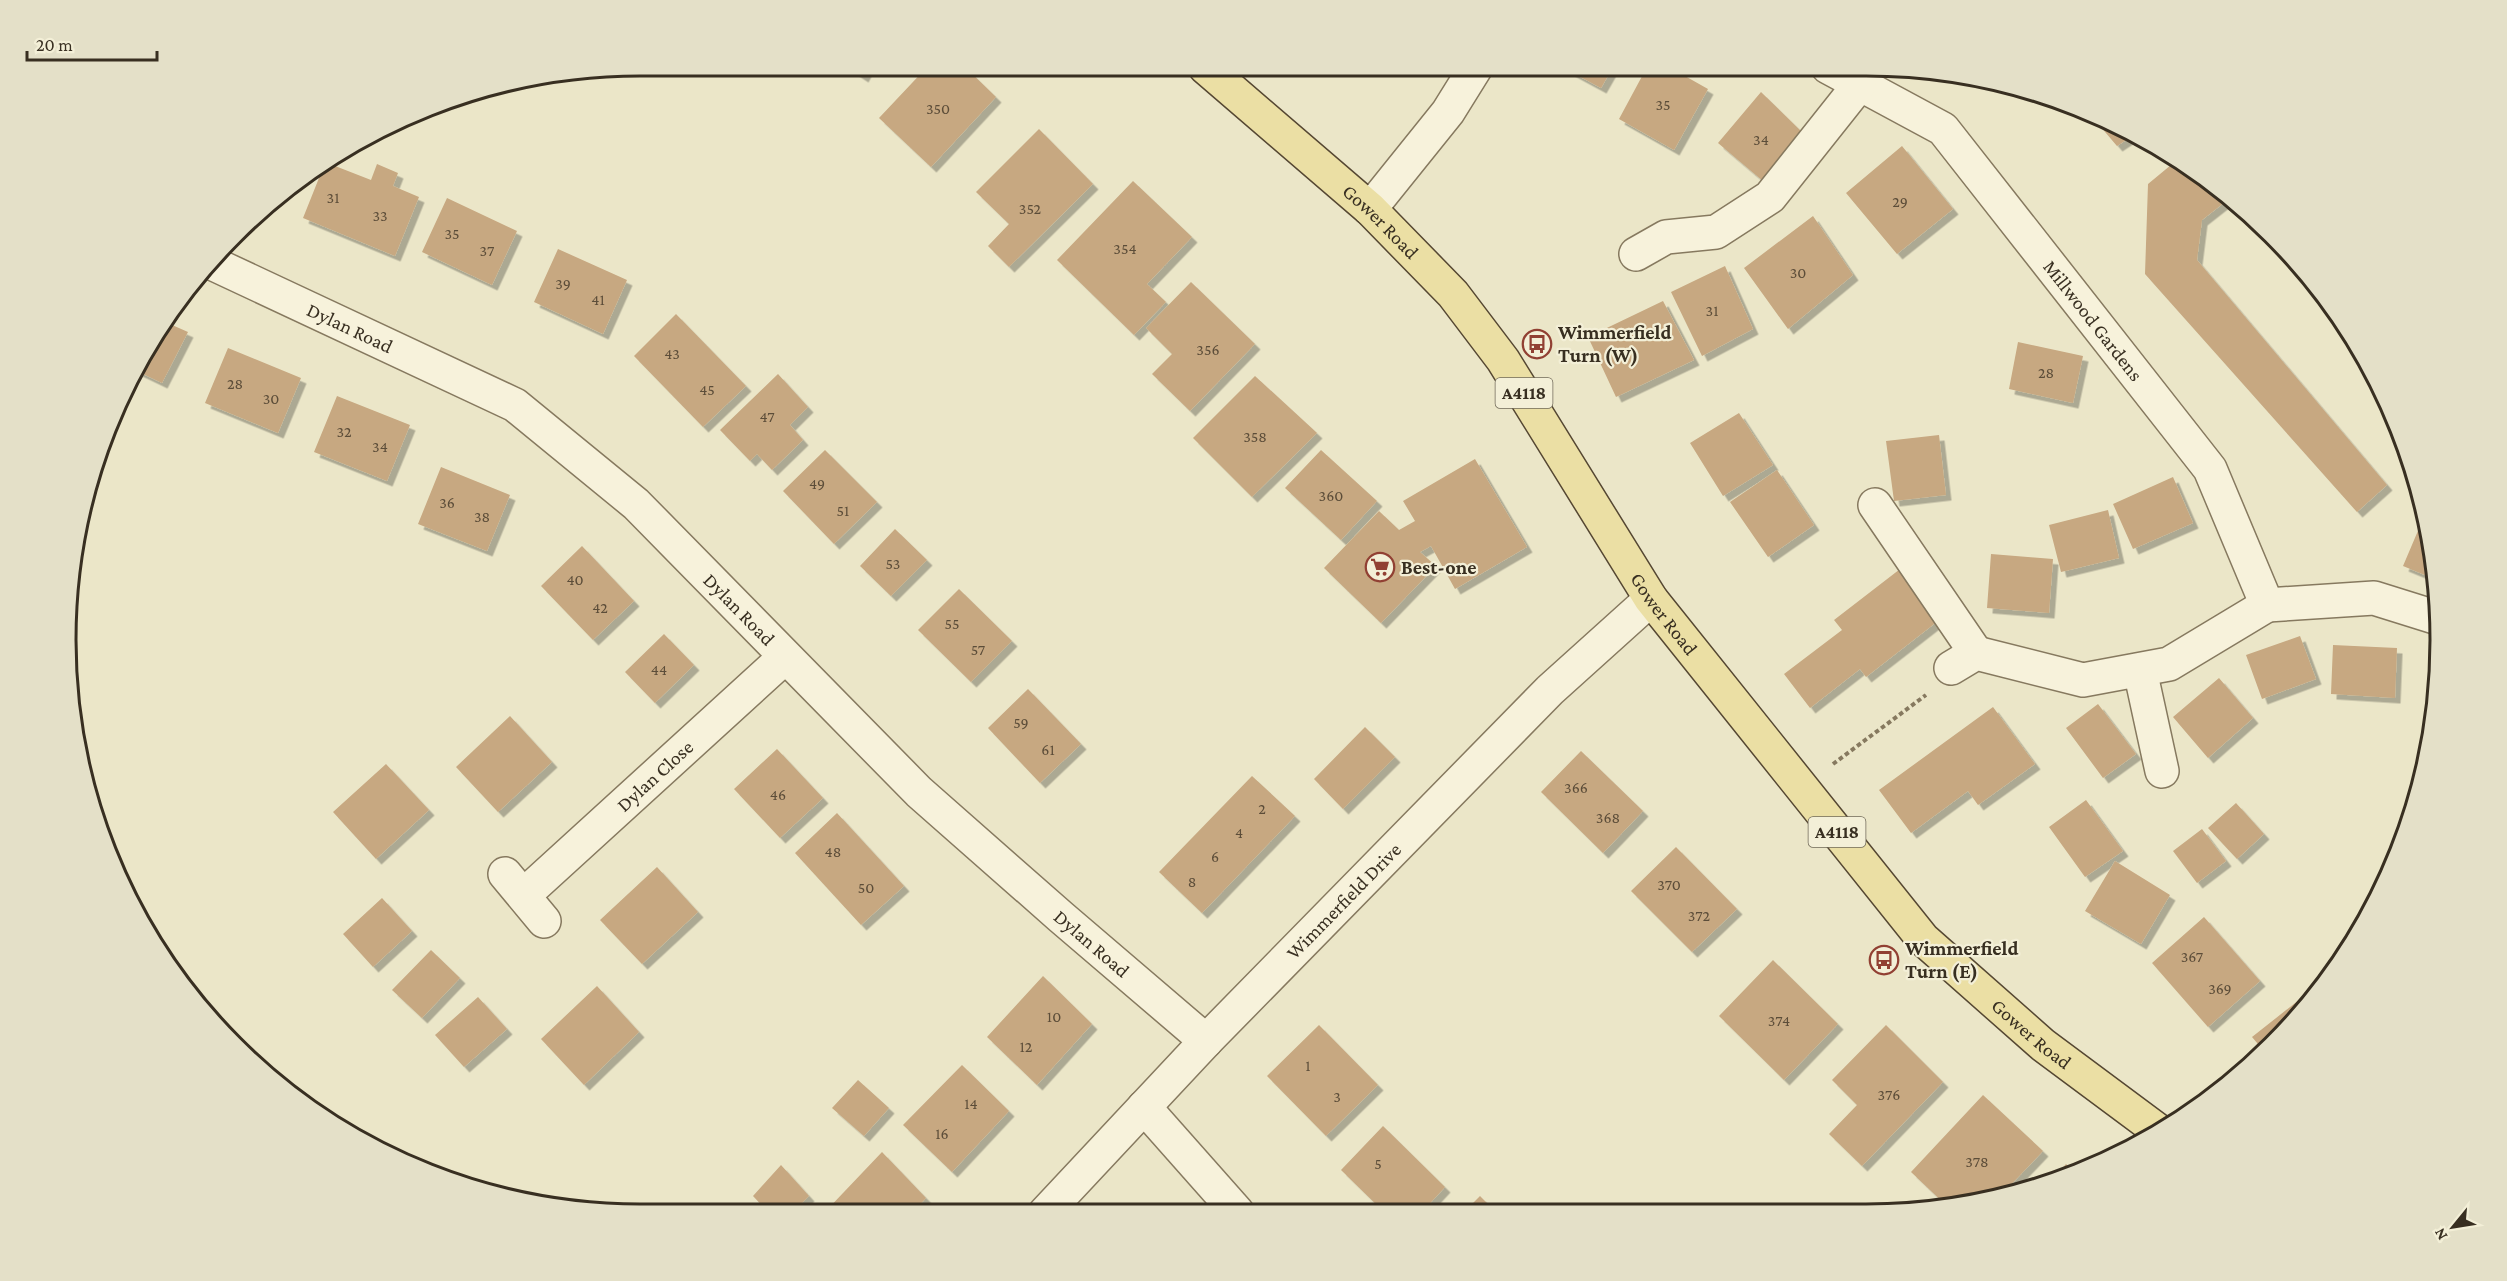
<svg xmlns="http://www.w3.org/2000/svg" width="2507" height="1281" font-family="'Crimson Pro',serif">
  <defs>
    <filter id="shadow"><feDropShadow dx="5.5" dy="5.5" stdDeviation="0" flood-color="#0004"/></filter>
  </defs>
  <rect width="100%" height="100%" fill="#ebe6c8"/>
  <!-- building -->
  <path fill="#c7a881" filter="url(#shadow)" d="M846 66H869L863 77Z
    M928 66H964L996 97 931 167 879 118Z
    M1562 67H1613L1601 88Z
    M1647 67H1669L1708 89 1674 150 1619 119Z
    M1998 83 2015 85 2026 90H2003Z
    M1761 92 1805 135 1763 181 1718 143Z
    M2089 113 2120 125 2135 134 2117 146Z
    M1039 129 1093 184 1009 267 988 246 1009 224 976 192Z
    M1902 146 1953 209 1897 254 1846 193Z
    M2177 160 2216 185 2230 198 2202 220 2197 260 2387 485 2357 512 2145 274 2148 184Z
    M330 164 371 180 377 164 398 173 393 186 419 197 395 256 303 218 323 168Z
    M1133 181 1192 237 1147 284 1166 302 1134 335 1057 260Z
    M447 198 517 231 492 285 422 252Z
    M1813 216 1853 275 1788 329 1744 268Z
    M558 249 627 280 603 334 534 302Z
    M1725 266 1753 329 1702 356 1671 292Z
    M1191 282 1255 344 1190 411 1152 374 1172 354 1146 328Z
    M1663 301 1694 360 1616 397 1588 337Z
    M676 314 746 386 703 427 634 356Z
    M163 321 188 332 162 383 137 371Z
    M2018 342 2083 356 2073 403 2009 389Z
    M228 348 301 378 278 433 205 403Z
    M778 374 808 407 790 425 803 440 772 470 757 454 750 461 720 430Z
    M1255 376 1317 433 1252 497 1193 438Z
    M337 396 410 425 387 481 314 452Z
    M1739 413 1773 465 1723 496 1690 443Z
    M1939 435 1946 495 1894 501 1886 441Z
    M825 450 877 502 834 544 783 491Z
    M1321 450 1377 501 1341 540 1285 488Z
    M1475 459 1527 547 1455 589 1431 546 1420 552 1436 566 1381 623 1324 568 1379 511 1399 530 1415 521 1403 501Z
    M441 467 510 495 487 551 418 524Z
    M1777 470 1814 525 1768 557 1730 502Z
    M2173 477 2193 523 2133 549 2113 504Z
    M2108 510 2119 558 2061 572 2049 525Z
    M2423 519 2425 520 2436 565 2437 580 2403 566Z
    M895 529 927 560 891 596 860 566Z
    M582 546 634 601 593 640 541 586Z
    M1991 554 2053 559 2049 613 1987 608Z
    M1904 566 1943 617 1866 677 1860 669 1810 708 1784 674 1842 630 1834 620Z
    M959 589 1012 641 971 682 918 630Z
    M664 634 694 665 655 703 625 672Z
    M2300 636 2316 679 2262 699 2246 655Z
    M2333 645 2397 648 2395 698 2331 694Z
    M2219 678 2253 718 2208 758 2173 717Z
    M1028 689 1081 744 1040 783 988 728Z
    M2098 704 2136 754 2103 778 2066 728Z
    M1993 707 2035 764 1978 805 1968 791 1911 833 1879 790Z
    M510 716 552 762 498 812 456 767Z
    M1365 727 1395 757 1343 809 1314 779Z
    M777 749 823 798 780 838 734 789Z
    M1581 751 1643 811 1603 853 1541 792Z
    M386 764 429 810 376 859 333 812Z
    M1252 776 1295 816 1202 913 1159 872Z
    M2086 800 2123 851 2085 877 2049 827Z
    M2236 803 2264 834 2237 859 2208 828Z
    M837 813 904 886 861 925 795 853Z
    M2202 829 2226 861 2197 883 2173 851Z
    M1676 847 1737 909 1692 952 1631 891Z
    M2115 861 2170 895 2141 944 2085 911Z
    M657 867 698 912 642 964 600 920Z
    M382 898 412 931 373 967 343 934Z
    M2204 917 2260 981 2208 1027 2152 963Z
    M431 950 460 978 422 1018 392 990Z
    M1773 960 1838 1024 1784 1080 1719 1016Z
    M1043 976 1092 1024 1037 1085 987 1037Z
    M597 986 639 1032 584 1085 541 1039Z
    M2309 992 2313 998 2299 1019 2263 1050 2252 1037Z
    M478 997 507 1029 464 1067 435 1035Z
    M1319 1025 1378 1085 1326 1136 1267 1076Z
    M1886 1025 1943 1082 1862 1166 1829 1134 1857 1105 1832 1080Z
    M962 1065 1009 1111 952 1172 903 1125Z
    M858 1080 889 1108 864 1136 832 1108Z
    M1983 1095 2043 1151 2002 1194 1949 1208 1911 1172Z
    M1383 1126 1445 1187 1422 1212H1384L1341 1170Z
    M882 1152 926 1198 912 1213H824Z
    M2066 1164 2076 1174 2051 1181Z
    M781 1165 809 1196 794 1211 797 1213H769L753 1196Z
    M1480 1196 1495 1211H1465Z"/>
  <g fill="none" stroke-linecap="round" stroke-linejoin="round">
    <!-- minor casing -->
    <g stroke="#86795f" stroke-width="36">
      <g id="minor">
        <path id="s1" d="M1828 67 1943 129 2210 469 2267 605 2374 598 2438 618"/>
        <path d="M1370 209 1448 112 1476 67"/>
        <path d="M1636 254 1666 237 1716 232 1770 197 1859 85"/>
        <path id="s2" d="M216 265 515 405 636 504 919 792 1061 917 1206 1041"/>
        <path d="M1875 505 1976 653"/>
        <path d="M1951 668 1976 653 2083 680 2169 664 2267 605"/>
        <path d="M2140 670 2162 771"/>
        <path d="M505 874 544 921"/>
        <path id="s3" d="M524 895 785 657"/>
        <path d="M1144 1107 1237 1212"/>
        <path id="s4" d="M1045 1213 1206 1041 1550 690 1651 599"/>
      </g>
    </g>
    <!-- major casing -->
    <g stroke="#554732" stroke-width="36">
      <g id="major">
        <path id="s5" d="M1205 67 1370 209 1453 294 1503 360 1651 599 1923 939 2043 1045 2160 1132"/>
      </g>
    </g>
    <!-- path -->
    <path stroke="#86795f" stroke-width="4" stroke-dasharray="4.5 3" stroke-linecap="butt" d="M1833 764 1926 695"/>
    <!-- minor -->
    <use href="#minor" stroke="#f7f2db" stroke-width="33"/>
    <!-- major -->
    <use href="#major" stroke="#ebdfa4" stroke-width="33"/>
  </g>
  <!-- icons -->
  <defs>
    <g id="bus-ring" transform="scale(1.5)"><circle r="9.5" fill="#f3efd7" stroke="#914033" stroke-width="1.5"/><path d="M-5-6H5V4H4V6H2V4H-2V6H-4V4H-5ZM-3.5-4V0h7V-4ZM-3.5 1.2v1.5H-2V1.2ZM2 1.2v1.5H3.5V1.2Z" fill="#914033"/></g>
    <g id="supermarket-ring" transform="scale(1.5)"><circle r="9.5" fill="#f3efd7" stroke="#914033" stroke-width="1.5"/><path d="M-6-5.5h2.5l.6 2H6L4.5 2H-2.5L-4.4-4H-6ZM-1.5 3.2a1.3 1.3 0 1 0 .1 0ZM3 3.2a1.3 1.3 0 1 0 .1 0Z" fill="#914033"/></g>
  </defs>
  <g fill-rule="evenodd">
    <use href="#bus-ring" x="1537" y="344"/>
    <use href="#supermarket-ring" x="1380" y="567"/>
    <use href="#bus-ring" x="1884" y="960"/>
  </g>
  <g text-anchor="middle" stroke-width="4.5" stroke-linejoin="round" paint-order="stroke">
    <!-- number labels -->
    <g font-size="16" fill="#5c4d39">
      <text x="1663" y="110">35</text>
      <text x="938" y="114">350</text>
      <text x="1761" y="145">34</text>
      <text x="333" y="203">31</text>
      <text x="1900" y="207">29</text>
      <text x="1030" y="214">352</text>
      <text x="380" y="221">33</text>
      <text x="452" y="239">35</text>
      <text x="1125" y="254">354</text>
      <text x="487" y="256">37</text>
      <text x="1798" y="278">30</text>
      <text x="563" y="289">39</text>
      <text x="598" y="305">41</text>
      <text x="1712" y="316">31</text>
      <text x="1208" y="355">356</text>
      <text x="672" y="359">43</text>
      <text x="2046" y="378">28</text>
      <text x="235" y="389">28</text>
      <text x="707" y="395">45</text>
      <text x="271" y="404">30</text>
      <text x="767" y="422">47</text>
      <text x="344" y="437">32</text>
      <text x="1255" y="442">358</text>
      <text x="380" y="452">34</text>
      <text x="817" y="489">49</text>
      <text x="1331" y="501">360</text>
      <text x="447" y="508">36</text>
      <text x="843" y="516">51</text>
      <text x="482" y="522">38</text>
      <text x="893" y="569">53</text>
      <text x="575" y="585">40</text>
      <text x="600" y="613">42</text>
      <text x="952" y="629">55</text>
      <text x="978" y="655">57</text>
      <text x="659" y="675">44</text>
      <text x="1021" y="728">59</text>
      <text x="1048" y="755">61</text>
      <text x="1576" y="793">366</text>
      <text x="778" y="800">46</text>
      <text x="1262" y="814">2</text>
      <text x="1608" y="823">368</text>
      <text x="1239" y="838">4</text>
      <text x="833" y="857">48</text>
      <text x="1215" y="862">6</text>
      <text x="1192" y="887">8</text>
      <text x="1669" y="890">370</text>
      <text x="866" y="893">50</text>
      <text x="1699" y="921">372</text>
      <text x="2192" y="962">367</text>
      <text x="2220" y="994">369</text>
      <text x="1054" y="1022">10</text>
      <text x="1779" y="1026">374</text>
      <text x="1026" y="1052">12</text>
      <text x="1308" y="1071">1</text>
      <text x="1889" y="1100">376</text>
      <text x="1337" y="1102">3</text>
      <text x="971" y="1109">14</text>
      <text x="942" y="1139">16</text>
      <text x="1977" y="1167">378</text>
      <text x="1378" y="1169">5</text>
    </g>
    <!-- shield labels -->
    <g fill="#f3efd7" stroke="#706958" stroke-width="1.5">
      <rect x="1495.5" y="378" width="57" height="30" rx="4.5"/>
      <rect x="1808.5" y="817" width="57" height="30" rx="4.5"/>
    </g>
    <g font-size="18" font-weight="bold" fill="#382f21">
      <text x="1524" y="399">A4118</text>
      <text x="1837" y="838">A4118</text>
    </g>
    <!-- street labels -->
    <g font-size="20" fill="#382f21" stroke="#f3efd7">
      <text dy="7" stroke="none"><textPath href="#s5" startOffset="234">Gower Road</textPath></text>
      <text dy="7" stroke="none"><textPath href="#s1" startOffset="374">Millwood Gardens</textPath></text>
      <text dy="7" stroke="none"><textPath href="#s2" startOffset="148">Dylan Road</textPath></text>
      <text dy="7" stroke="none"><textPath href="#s2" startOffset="634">Dylan Road</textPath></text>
      <text dy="7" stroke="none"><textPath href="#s5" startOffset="720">Gower Road</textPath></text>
      <text dy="7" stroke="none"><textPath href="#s3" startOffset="177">Dylan Close</textPath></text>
      <text dy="7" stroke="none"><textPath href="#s4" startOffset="432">Wimmerfield Drive</textPath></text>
      <text dy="7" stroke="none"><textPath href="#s2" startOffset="1120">Dylan Road</textPath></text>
      <text dy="7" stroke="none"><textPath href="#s5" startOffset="1280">Gower Road</textPath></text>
    </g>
    <!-- poi labels -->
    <g font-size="20" font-weight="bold" fill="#382f21" stroke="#f3efd7" text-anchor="start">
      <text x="1558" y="339">Wimmerfield<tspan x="1558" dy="23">Turn (W)</tspan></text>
      <text x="1401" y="574">Best-one</text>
      <text x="1905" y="955">Wimmerfield<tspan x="1905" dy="23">Turn (E)</tspan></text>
    </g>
  </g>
  <!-- crop -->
  <path d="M0 0H2507V1281H0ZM640 76H1866A564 564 0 0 1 2430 640V640A564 564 0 0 1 1866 1204H640A564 564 0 0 1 76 640V640A564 564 0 0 1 640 76Z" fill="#e4e0c8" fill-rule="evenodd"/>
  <path fill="none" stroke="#382f21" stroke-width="3" d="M640 76H1866A564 564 0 0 1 2430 640V640A564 564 0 0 1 1866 1204H640A564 564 0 0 1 76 640V640A564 564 0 0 1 640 76Z"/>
  <!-- north arrow -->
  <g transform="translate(2453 1227) rotate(240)" stroke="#f3efd7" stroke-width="4.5" paint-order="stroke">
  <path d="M0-4.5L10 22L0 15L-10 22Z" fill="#382f21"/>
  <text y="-9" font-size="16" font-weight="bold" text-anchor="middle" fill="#382f21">N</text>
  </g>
  <!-- scale -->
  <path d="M27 51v9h130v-9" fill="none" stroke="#382f21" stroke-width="3"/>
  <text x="36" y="51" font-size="18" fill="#382f21" stroke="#f3efd7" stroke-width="4.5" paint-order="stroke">20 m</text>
</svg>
